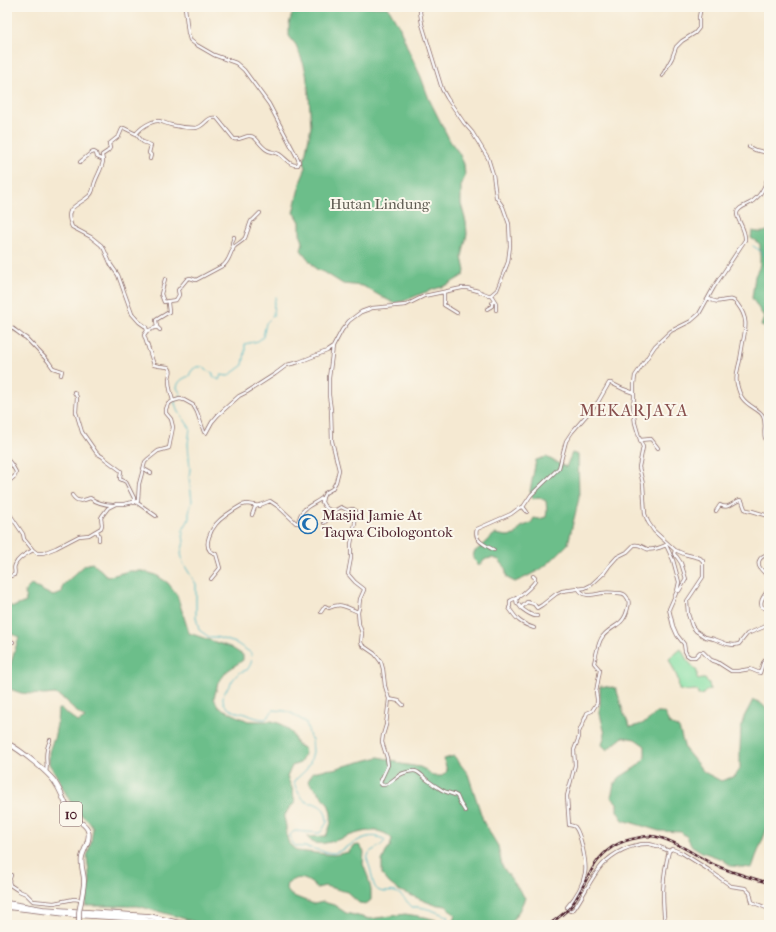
<svg xmlns="http://www.w3.org/2000/svg" width="776" height="932" font-family="'IM FELL French Canon',serif">
  <rect width="100%" height="100%" fill="#fbf7ec"/>
  <filter id="ink" filterUnits="userSpaceOnUse"><feTurbulence type="fractalNoise" baseFrequency=".025" numOctaves="2"/><feDisplacementMap in="SourceGraphic" scale="8" xChannelSelector="R" yChannelSelector="G"/><feConvolveMatrix kernelMatrix="1 2 1 2 8 2 1 2 1" color-interpolation-filters="sRGB"/></filter>
  <filter id="wash" filterUnits="userSpaceOnUse"><feTurbulence type="fractalNoise" baseFrequency=".012" numOctaves="4" result="noise"/><feDisplacementMap in="SourceGraphic" scale="16" xChannelSelector="R" yChannelSelector="G"/><feGaussianBlur stdDeviation="0.9" result="paint"/><feColorMatrix in="noise" values="0 0 0 0 0 0 0 0 0 0 0 0 0 0 0 0 0 1.4 0 .05"/><feComposite in="paint" operator="in"/></filter>
  <g filter="url(#wash)">
    <rect width="100%" height="100%" fill="#f5e9d2"/>
    <!-- green -->
    <path fill="#86dfa4" stroke="#687f68" d="M681 649 687 660 697 671V679L698 680 702 679H705L709 683 710 690 706 691 702 695H698L697 691 695 690 685 691 679 690 678 679 669 659Z"/>
    <!-- forest -->
    <path fill="#6cbe8a" stroke="#5b6e5a" d="M294 7H388L400 28 408 49 421 77 429 99 450 141 459 153 464 164 465 176 461 186V204L466 222 467 234 462 257 465 271 464 275 447 285 423 293 404 301 394 303 382 297 363 286 343 284 324 272 316 269 301 250 303 242 300 234V222L296 215 293 213 297 196 301 180 304 173 305 169 304 161 311 127 309 95 306 73 304 65 296 45 289 36V24Z
      M769 229V329L761 326 764 317 752 298 755 276 759 268 760 262V244L751 238 752 231C758 232 765 234 769 229Z
      M572 453 578 455 579 498 568 544 551 561 541 569 526 577 515 582 507 578 505 567 499 560 493 558 486 559 479 565 473 559 474 552C482 547 487 539 495 534L507 536 515 535 521 527 531 523 534 518 539 519 546 517 547 511 546 501 538 497 533 499 530 491 536 460 546 457 566 467Z
      M92 563 102 571 107 577 129 571H143L156 575 168 583 177 595 189 633 230 647 243 655V660L227 671 218 683 214 698 218 707 248 721H272L281 724 292 733 297 745 304 748 305 754 300 763 292 766 287 777 292 788 295 803 289 808 284 817 286 826V834L289 844 297 851 334 855 349 852 354 846 359 845 364 852 363 864 368 877 371 890V900L366 904 359 903 347 892 325 886 317 888C306 878 300 875 287 883L286 889 291 895 314 904 323 902 334 905 346 913 370 919 405 914 425 917 436 920 438 925H205L175 916 138 906H85L87 893 90 882 87 857 91 842 93 828 89 822 73 807 55 773 49 764V752L52 743 54 739 57 724 58 709H61L78 722 85 718 72 708 67 701 55 694 44 695 21 693 7 688 9 669 19 637 7 632V604L13 607 26 602 25 591 31 585 53 596 62 593 63 585 85 565Z
      M600 686 616 688 624 714 630 727C642 725 648 722 656 713H664L670 724 679 728 685 749 704 772 721 781 735 776 740 769V749L741 727 744 717 753 700C761 702 765 706 769 714V822C764 838 757 852 752 868L731 866 722 859 702 852 692 846 687 837 681 832 659 831 623 820 617 811V803L611 797 614 784 620 777 636 767 645 758V746L635 739 623 737 607 750 602 745 605 734 600 714Z
      M454 756 468 774 484 823 498 846 502 866 525 898 519 911 509 925H453V921L455 915 446 906 432 904 398 890 389 883 382 874V861L386 852 390 847 392 839C390 837 387 834 384 833 361 823 331 850 312 842 311 841 308 838 307 837L326 836C328 831 331 825 331 821 333 802 319 794 308 781L313 772 322 770 333 769 379 757 396 761 401 764 407 765 420 767 426 770 433 776H442L447 771 444 759Z"/>
    <g fill="none" stroke-linecap="round" stroke-linejoin="round">
      <!-- stream -->
      <path stroke="#49b6c4" stroke-width="1" d="M753 246C759 249 764 255 769 259
        M177 399 180 397 181 394 177 388C178 381 182 379 189 376 192 368 196 366 204 367L207 371 213 373V376L219 380 221 375 228 376 243 365 245 352V344L258 341 263 337 266 323 273 316 274 303 276 297
        M175 401V404L179 412 190 428 188 444 190 469 189 477 192 501 189 513V519L183 530V535L184 542 181 553 183 563 196 584V617L199 630 209 637H216L236 643 251 653C252 661 252 663 247 670 238 672 236 675 231 683 228 688 222 694 223 700 225 711 238 712 246 714 253 717 258 719 265 719L268 717 273 710 285 711 293 714 305 722 307 726 310 737 312 740 313 752 310 763 306 770 294 781C295 788 301 799 307 802 309 803 311 803 313 803 324 807 326 811 327 822L321 832 319 833 295 831 293 832 290 835C291 839 292 844 296 846 299 847 302 847 305 847 314 848 324 853 333 853 337 853 341 850 345 848 358 841 370 831 385 840 381 848 374 848 369 853 369 854 367 858 367 859 368 862 369 865 370 868 372 874 372 881 375 887 381 896 391 889 398 893 403 896 408 903 412 907 424 906 436 912 447 916L448 921 446 925"/>
    </g>
  </g>
  <g filter="url(#ink)">
    <g fill="none" stroke-linecap="round" stroke-linejoin="round">
      <!-- minor casing -->
      <g stroke="#866665" stroke-width="4">
        <path id="minor" d="M662 76 672 58 676 47 682 41 695 33 699 28V17L701 7
          M136 134 143 142 151 145 149 153 151 155 150 159
          M749 147 755 150 769 153
          M80 162 91 153 94 152 96 153 97 157 103 160
          M769 173C766 183 763 193 754 200 750 205 738 206 737 213 736 219 746 229 745 240L714 287 699 314 691 321 671 331 655 346 635 376 634 384V397L633 407 635 423 640 440 643 447 639 467 643 484 645 514 648 522 654 531 675 550 684 554 700 558 703 561V577L687 601 688 614 692 626 696 631 705 637 714 639 727 644 734 645 739 644 747 634 764 627 769 623
          M233 250 232 243 234 237
          M165 279 161 294 164 302 168 301
          M444 292V305L457 313
          M491 295 496 303V310
          M708 298C720 308 730 292 738 305 748 318 746 327 743 342 742 348 741 354 740 360 738 369 735 375 737 384 740 397 743 401 754 408 757 410 761 412 763 416 768 425 760 436 769 445
          M487 309 492 306V303L494 301
          M7 326C17 329 18 334 26 338L48 361 53 368 62 371 61 375
          M157 327 160 330
          M147 331 157 327 156 320 169 312 168 303 169 301 176 300 179 295 178 290 187 279 190 278 196 280 224 265C230 259 230 253 234 247 237 244 242 242 245 238L251 221 253 220 260 213
          M333 347 329 378V395L331 410 332 441 339 470 336 482 332 489 325 493 323 497 322 502C324 507 330 512 335 510 337 510 339 508 341 507L347 510 353 509 356 511 355 523 351 544V558L348 574 355 582 364 589V590L360 599 359 608 358 612 359 624 362 633 361 642 362 645 375 654 381 662 383 669 385 686 389 699 386 725 383 735 382 742 387 758 388 765 381 780 380 783 382 785C390 786 396 775 404 773 417 769 417 771 426 779 431 783 437 787 442 790 447 793 452 793 457 796L460 803 465 811
          M74 392 77 397 76 412 82 432 96 452 98 454 103 457 105 459 121 471 120 479 126 482 134 498V503
          M173 401C171 394 169 387 169 380 169 373 173 372 168 367L159 366 154 365 144 335 147 331 146 327 139 322 132 314 118 275 111 265 104 249 101 245 91 237 72 227C63 206 77 207 89 196 93 193 93 189 94 185 96 177 102 169 103 161 103 160 102 156 102 155L108 151 110 148 109 144 119 136 122 129 124 128 136 134C140 128 152 120 159 121 163 122 167 124 171 125 179 127 188 128 196 128 206 126 206 116 217 118L234 139C242 141 247 132 255 138 259 142 262 147 267 150 270 152 275 152 279 154 286 158 289 166 298 165L299 162 298 159 269 104 244 70 236 63 214 55 195 44 190 40 188 33 185 7
          M640 440 651 439 658 448
          M7 459 12 465 16 472 15 476 7 483
          M144 469 151 473
          M72 495C77 503 82 501 90 498 96 502 105 505 113 505
          M136 502 156 516
          M7 510 23 534 24 539 33 550
          M716 511 720 505C728 510 733 502 740 500L742 501 745 509 747 510 752 511 769 516
          M527 512 524 508 523 507 531 495 559 468 566 441 572 432 598 402 609 383H611L623 389 634 393
          M252 515 255 507 270 501 279 507 296 523H298C299 519 300 514 303 511 308 505 316 503 322 498
          M324 523 327 520 331 510
          M97 531 99 536V540
          M666 545 673 560 679 582 677 591 669 609 673 626 677 635 684 644 685 651 687 655 690 657H695L700 652H703L711 660 717 662 731 671H738L750 669 760 673 763 663 769 655
          M494 550C486 545 473 541 477 529L511 514 519 508 523 507
          M675 550 674 554 677 557 681 563 686 579 679 591H677
          M769 555C762 554 756 561 760 568 762 571 766 574 769 578
          M7 574 10 576 14 575C16 571 13 569 15 565 18 557 27 554 33 550L37 553H43L56 548 79 536 89 535 101 528 102 525 101 518 102 516 108 508 116 504H124L138 501 139 484 145 462 148 459 158 451 169 448 173 427 171 419 166 413V409L168 404 173 401 180 399 184 400 193 405 197 412 204 432 206 433 212 422 218 415 239 396 247 392 275 374 287 365 299 362 327 351 333 347 342 330 349 321 361 312 372 308 406 305 424 296 462 288H467L478 291 488 295H491L497 290 508 262 510 246 509 224 503 207 496 197 493 174 488 158 472 132 464 123 447 98 442 89 422 24 420 12 421 7
          M533 576 535 578C535 579 535 580 535 581 534 584 521 596 518 597 515 599 513 599 510 601V606L509 608C517 620 520 623 534 628
          M211 579 220 568 216 554C214 553 212 552 210 551 204 544 211 530 216 524 221 518 235 509 242 505L247 504 260 506
          M578 588C584 598 592 595 602 593 607 592 613 593 618 593 620 593 624 593 626 596 629 599 629 604 628 607 624 627 613 624 603 636 598 641 596 656 594 663L600 670 596 692 597 699V703L592 711 587 713 586 716 579 732V737L574 750 575 765 567 796 569 825C570 825 574 826 575 827 581 834 587 865 585 873 583 885 575 898 567 907V908L570 911 574 909C584 895 591 878 602 865 613 853 632 843 649 844 656 845 662 848 669 851L672 849 682 853 709 870 731 886 745 888 750 893 752 902 769 909
          M769 588C765 595 759 600 762 607L769 610
          M518 598 516 599 517 604 519 605 521 608
          M321 612 325 606 329 608C341 602 346 607 358 612
          M537 616C532 617 525 611 521 608L527 602 534 604 537 608 542 605 556 594 562 591 585 588 591 585 604 573 609 566 617 557 627 552 634 545C640 544 642 547 647 549 653 551 661 547 666 545
          M7 640 13 642
          M7 652 10 645V641
          M389 699 399 701 403 705
          M46 772C48 765 45 758 47 750 47 747 49 744 50 740
          M7 885H10L19 891 26 894 33 901 54 903 74 899 81 900
          M10 885 9 881 11 875
          M665 925C662 898 662 878 669 851"/>
      </g>
      <!-- highway casing -->
      <g stroke="#866665" stroke-width="5.5">
        <path id="highway" d="M7 743C19 749 50 773 56 784 63 794 65 807 73 816 77 822 86 823 88 831 91 839 84 849 82 857 80 865 84 873 84 881 84 888 82 895 81 902
          M7 903 43 909 149 916 189 925
          M7 907 74 915 125 918 147 920 172 925"/>
      </g>
      <!-- minor -->
      <use href="#minor" stroke="#fff" stroke-width="2.5"/>
      <!-- highway -->
      <use href="#highway" stroke="#fff" stroke-width="4"/>
      <!-- rail casing -->
      <g stroke="#4a1f2b" stroke-width="2.5">
        <path id="rail" d="M549 925C557 918 566 913 572 905 585 887 590 865 607 851 614 845 623 841 632 839 637 838 644 836 650 836 671 837 697 857 717 866 733 873 752 878 769 883"/>
      </g>
      <!-- rail -->
      <use href="#rail" stroke="#fbf7ec" stroke-width="1" stroke-dasharray="3" stroke-linecap="butt"/>
      <!-- highway-bridge casing -->
      <g stroke="#866665" stroke-width="5.5" stroke-linecap="butt">
        <path id="highway-bridge" d="M79 924V912L81 902"/>
      </g>
      <!-- highway-bridge -->
      <use href="#highway-bridge" stroke="#fff" stroke-width="4"/>
    </g>
  </g>
  <!-- icons -->
  <defs>
    <g id="mosque-ring" transform="scale(1)"><circle r="9.5" fill="#fbf7ec" stroke="#1f6fb2" stroke-width="1.5"/><path d="M3.5-4.9A6 6 0 1 0 3.5 4.9A5 5 0 1 1 3.5-4.9Z" fill="#1f6fb2"/></g>
  </defs>
  <g fill-rule="evenodd">
    <use href="#mosque-ring" x="308" y="524"/>
  </g>
  <g text-anchor="middle" stroke-width="4" stroke-linejoin="round" paint-order="stroke">
    <!-- shield labels -->
    <rect fill="#fbf7ec" stroke="#7f6065" stroke-width="1" x="60" y="802" width="22" height="24" rx="3"/>
    <g font-size="14" font-weight="bold" fill="#4a1f2b">
      <text x="71" y="819">10</text>
    </g>
    <!-- park labels -->
    <g font-size="15" fill="#5c594f" stroke="#fbf7ec">
      <text x="380" y="209">Hutan Lindung</text>
    </g>
    <!-- poi labels -->
    <g font-size="15" fill="#4a1f2b" stroke="#fbf7ec" text-anchor="start">
      <text x="322" y="520">Masjid Jamie At<tspan x="322" dy="17">Taqwa Cibologontok</tspan></text>
    </g>
    <!-- quarter labels -->
    <g font-size="17" letter-spacing="1" fill="#88504e" stroke="#fbf7ec">
      <text x="634" y="416">MEKARJAYA</text>
    </g>
  </g>
  <!-- margin -->
  <rect width="776" height="932" fill="none" stroke="#fbf7ec" stroke-width="24"/>
</svg>
